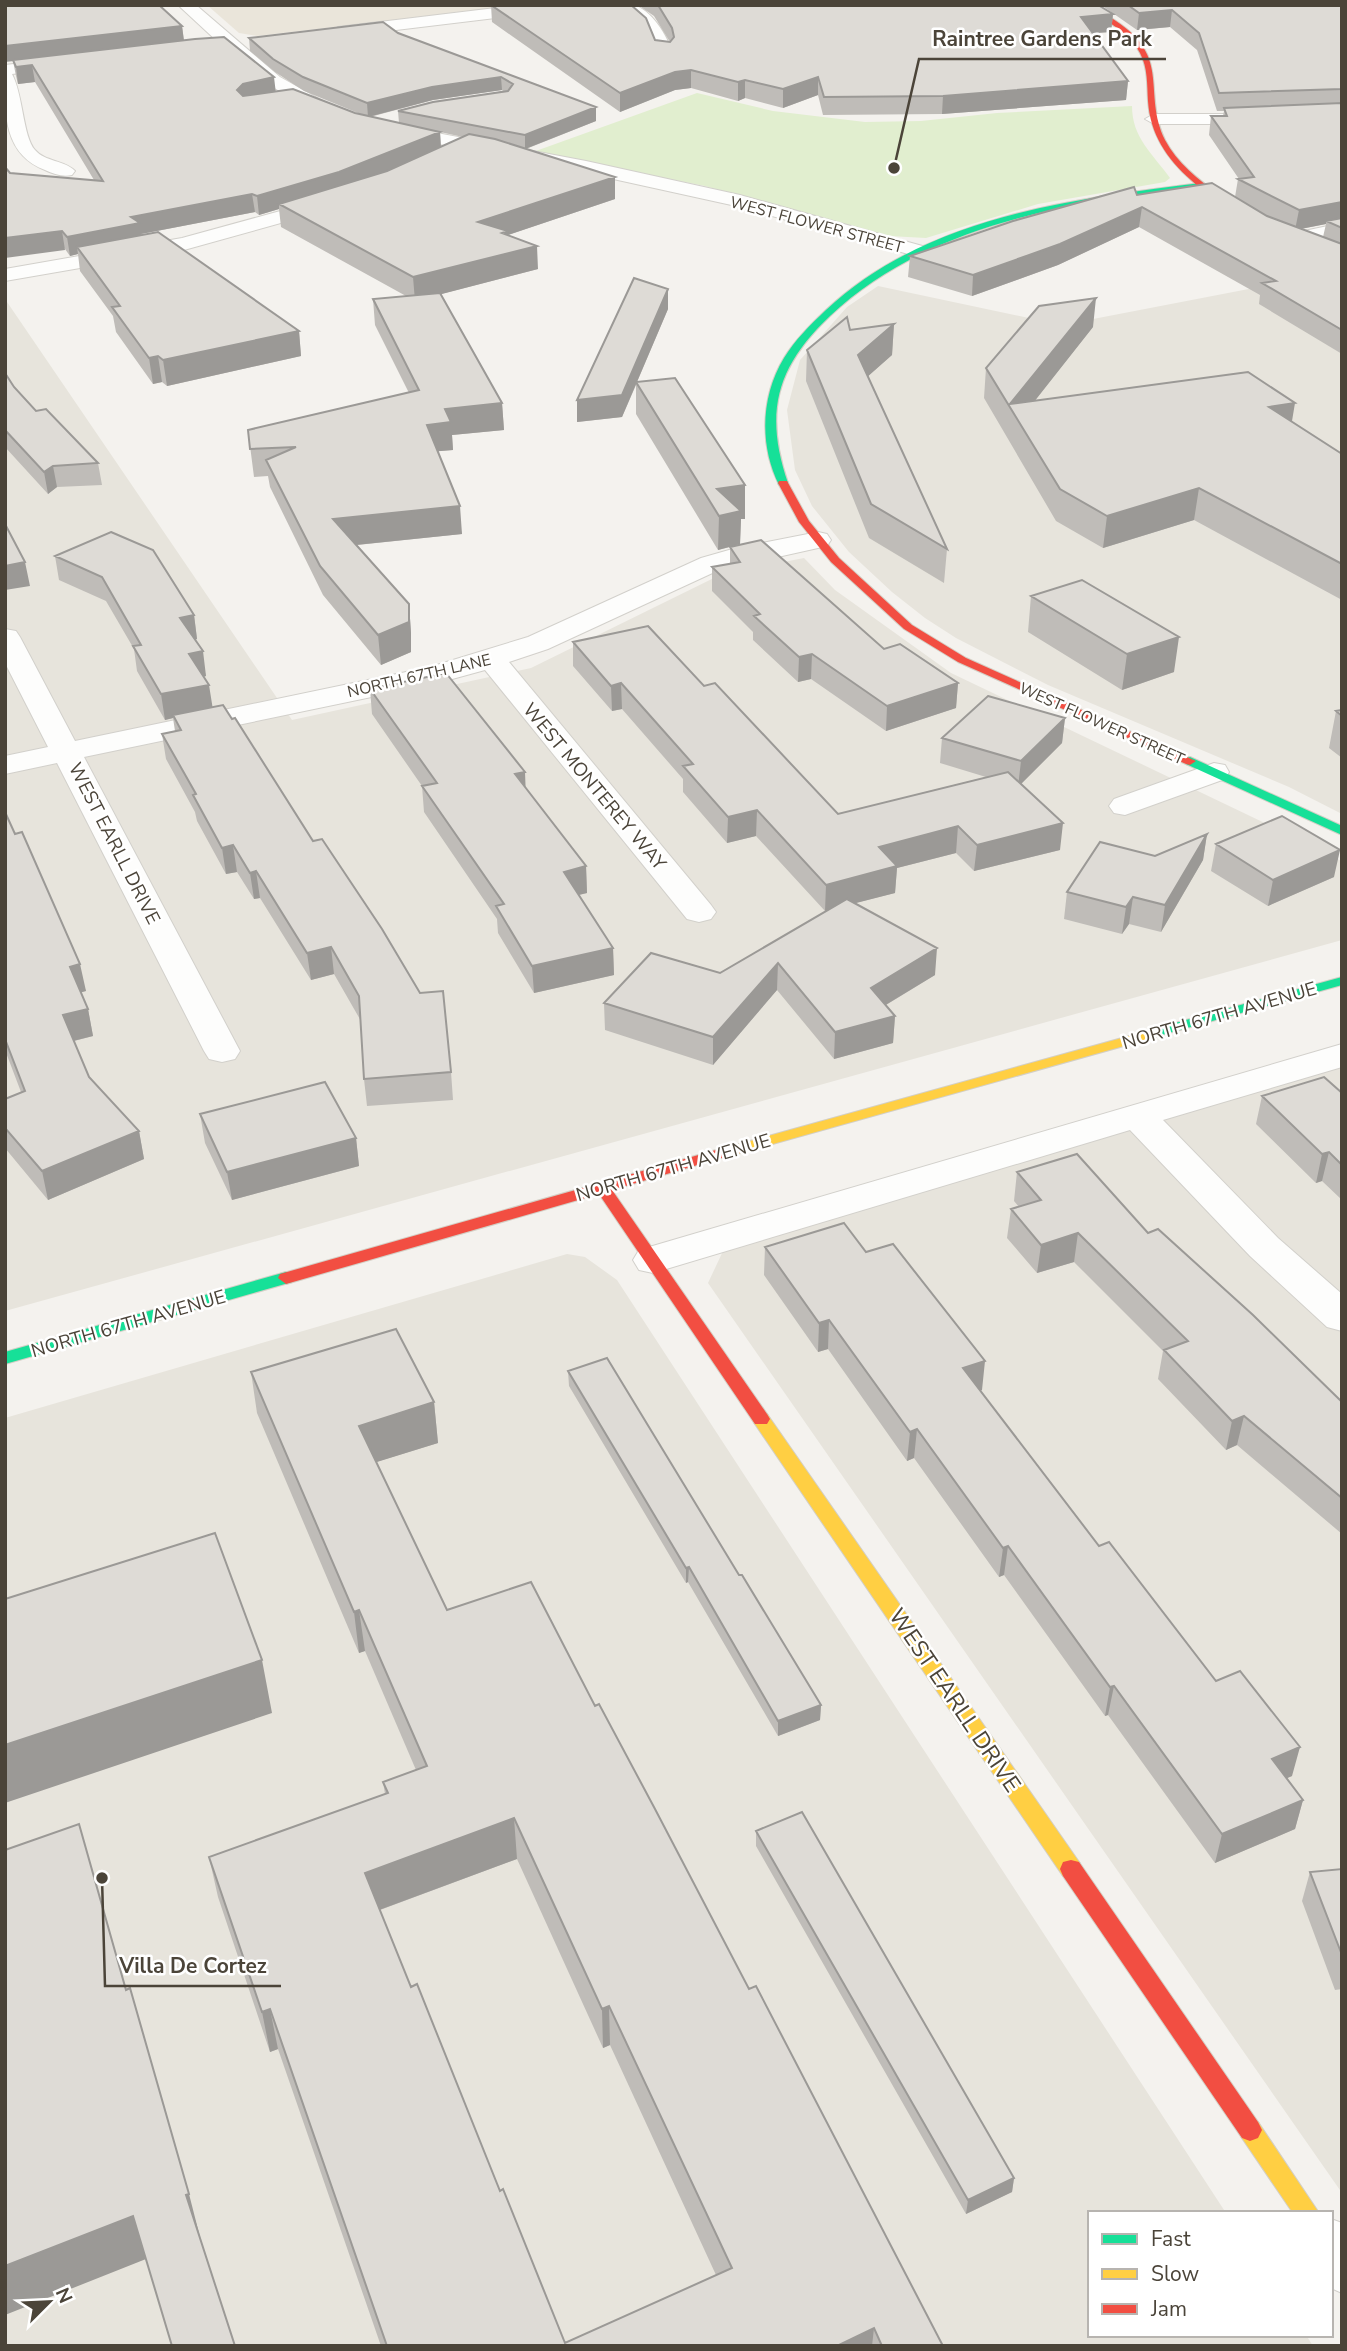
<svg xmlns="http://www.w3.org/2000/svg" width="1347" height="2351" font-family="'Nunito Sans',sans-serif">
  <rect width="100%" height="100%" fill="#f4f2ee"/>
  <!-- residential -->
  <path fill="#e7e4dc" d="M1342 271V814L1289 787 1048 685 956 638 925 618 892 592 849 552 812 506 795 470 787 410 800 360 847 307 878 286 1062 325Z
    M5 299 292 720 531 668 722 574 804 558 835 590 951 673 1334 856 1342 862V940L5 1311Z
    M1342 1066V2193L708 1283 724 1249Z
    M567 1254 585 1257 617 1280 1226 2213H1090V2335H1306L1313 2346H5V1418Z"/>
  <!-- education -->
  <path fill="#eae5da" d="M207 5H522L257 36 239 33Z"/>
  <!-- green -->
  <path fill="#e1eecf" d="M697 93 773 111 865 122 921 121 997 113 1132 106C1132 138 1153 154 1170 178L1165 182 1038 204 926 238 889 236 705 186 533 152Z"/>
  <g fill="none" stroke-linecap="round" stroke-linejoin="round">
    <!-- street casing -->
    <g stroke="#d2d0cb" stroke-width="2">
      <path id="street" d="M178 5H196L280 77 344 113 335 118 329 117 307 108 268 84 232 55Z
        M520 5H570L562 10 338 37 330 32 338 27Z
        M615 5C621 5 628 4 633 5 651 9 668 36 672 53L670 57H658L648 34Z
        M66 58 74 63 72 67 12 74C23 94 23 137 35 150 45 162 65 160 75 171L72 175C62 177 54 174 45 170 0 153 5 106 5 65Z
        M1342 109V119L1236 124H1154L1145 119 1154 114H1236Z
        M389 124 586 161 740 195 926 247 929 251 926 255 919 257 736 206 586 173 383 133 380 129Z
        M331 197 341 203 338 207 184 250 5 281V269L182 238Z
        M1342 223V235L1292 245 1285 243 1282 239 1285 235Z
        M818 532 827 534 831 540 827 546 719 570 548 649 509 662 711 905 716 912 711 919 699 922 687 919 485 670 434 684 84 757 240 1051 235 1059 222 1062 209 1059 204 1051 57 763 5 774V756L48 747 5 663V629L16 631 20 637 75 741 430 667 528 637 701 558 736 548Z
        M1214 763 1225 765 1229 772 1225 779 1125 815 1114 813 1109 806 1114 799Z
        M1342 1044V1067L1163 1120 1278 1238 1342 1294V1331L1327 1327 1250 1256 1130 1130 653 1273 639 1270 633 1260 639 1250Z
        M1331 2219 1342 2223V2293L1331 2288Z"/>
    </g>
    <!-- fast casing -->
    <g stroke="#d3cfc5" stroke-width="2">
      <path id="fast" d="M1201 183 1204 187C1169 193 1134 196 1099 201 1002 217 902 248 830 316 776 367 764 413 788 483L779 485C759 445 761 396 784 358 795 340 810 325 826 310 925 217 1071 199 1201 183Z
        M1190 757 1342 826V835L1186 764V758Z
        M1342 977V985L1151 1038 1144 1034 1146 1031Z
        M286 1272 292 1274 294 1278 292 1282 5 1364V1352Z"/>
    </g>
    <!-- slow casing -->
    <g stroke="#d3cfc5" stroke-width="2">
      <path id="slow" d="M1151 1030 1158 1034 1156 1037 737 1154 729 1149 732 1146Z
        M761 1413 767 1414 1079 1862 1082 1869 1079 1876 1071 1878 1063 1876 755 1424 752 1419 755 1414Z
        M1250 2119 1258 2122 1319 2213H1293L1242 2138 1238 2130 1242 2122Z"/>
    </g>
    <!-- jam casing -->
    <g stroke="#d3cfc5" stroke-width="2">
      <path id="jam" d="M1082 5C1095 5 1105 14 1116 21 1172 58 1142 92 1165 140 1177 163 1198 179 1218 194V198C1208 198 1199 187 1191 180 1167 159 1150 134 1148 101 1147 85 1148 68 1140 53 1128 29 1102 20 1082 5Z
        M779 481H787L809 521 839 558 912 625 966 658 1196 761 1190 765 1186 764 958 662 904 629 831 562 799 522 778 483Z
        M737 1144 745 1149 742 1152 612 1190 767 1414 770 1419 767 1424H755L599 1194 286 1284 278 1278 280 1274Z
        M1071 1860 1079 1862 1258 2122 1262 2130 1258 2138 1250 2141 1242 2138 1063 1876 1060 1869 1063 1862Z"/>
    </g>
    <!-- street -->
    <use href="#street" fill="#fdfdfc" fill-rule="evenodd"/>
    <!-- fast -->
    <use href="#fast" fill="#16e098" fill-rule="evenodd"/>
    <!-- slow -->
    <use href="#slow" fill="#ffcf43" fill-rule="evenodd"/>
    <!-- jam -->
    <use href="#jam" fill="#f24e42" fill-rule="evenodd"/>
  </g>
  <!-- wall -->
  <path fill="#bfbcb8" fill-rule="evenodd" d="M491 5 655 40 670 42 654 16 638 5H1342V354L1259 304 1260 295 1139 227 1058 265 972 296 908 277 910 256 1137 195 1235 197 1238 179H1239L1209 135 1211 116H1223L1224 111H1217L1197 50 1170 27 1137 30 1104 7H1100L1113 14 1111 32 1093 33 1128 81 1126 100 942 114 823 115 818 95 783 108 745 98 738 101 691 88 675 90 620 112 492 22ZM1326 224 1323 237 1301 229Z
    M182 26 184 40 276 91 363 115 304 91 275 72 250 51 249 38 398 33 596 107V121L526 149 615 199 508 235 538 269 441 294 502 403 504 430 452 435 453 450 438 451 462 534 357 545 409 604 411 633V652L381 665 323 595 270 487 268 476 254 477 248 430 409 393 375 325 373 299 406 296 281 227 279 209 259 215 255 212 141 234 299 331 301 356 167 386 162 382 153 384 116 332 113 316 80 271 78 254 70 256 10 173 94 180 35 82 18 84 16 76 13 61ZM502 90 503 91 398 111 399 123 370 117 433 100ZM440 132 463 137 441 147Z
    M668 289V309L637 382 745 519H741L740 544 884 649 958 683 956 708 886 731 811 679 798 682 753 640V632L712 591V567L730 564V547L718 550 636 414V385L622 417 577 422Z
    M894 324 892 355 868 376 947 549 944 583 869 538 806 381 807 350 850 330Z
    M1093 327 1034 401 1292 422 1342 454V600L1194 520 1103 548 1056 521 984 398 986 368Z
    M5 373 14 387 36 411 98 463 102 485 57 487 48 494 5 447Z
    M55 556 194 615 197 639 195 640 206 676 204 677 212 707 451 1072 453 1100 367 1106 364 1079 361 1021 334 974 311 980 260 898 254 899 237 872 226 874 197 821 195 812 166 759 162 734 175 731 173 718 165 720 137 671 134 649 106 601 59 580Z
    M1031 596 1174 672 1122 690 1028 632Z
    M573 642 704 686 838 814 986 777 940 763 942 738 1065 718 1062 743 1021 784 1060 850 974 871 956 853 897 868 895 893 855 903 935 975 886 1005 895 1016 893 1043 834 1059 777 990 713 1065 605 1030 604 1003 720 973 828 910 825 911 756 836 727 843 683 792V779L622 709 612 711 573 666Z
    M370 689 525 772V787L586 866 587 893 579 895 613 948 614 975 534 993 498 933 497 919 424 812 422 786 372 714Z
    M1342 710V758L1329 748 1336 711Z
    M5 812 86 991 81 992 88 1009 93 1036 74 1041 89 1077 139 1131 144 1159 48 1200 5 1148V1099L21 1092 5 1050Z
    M1207 834 1203 860 1161 932 1129 924 1122 934 1064 919 1067 892Z
    M1216 844 1334 877 1268 906 1211 871Z
    M1342 1093V1200L1322 1181 1316 1183 1256 1124 1262 1096Z
    M200 1114 356 1138 359 1166 232 1200 205 1143Z
    M1017 1172 1148 1233 1342 1402V1534L1237 1445 1226 1450 1158 1379 1163 1351 1074 1262 1037 1273 1007 1238 1011 1209 1019 1207 1014 1201Z
    M765 1247 866 1252 982 1390 980 1391 1099 1546 1216 1681 1292 1776 1287 1778 1303 1800 1295 1829 1215 1863 1108 1715 1105 1716 1004 1575 999 1577 914 1458 907 1461 828 1349 818 1352 764 1275Z
    M568 1371 739 1575 821 1705 820 1720 778 1736 688 1582 686 1583 569 1386Z
    M251 1372 434 1402 438 1443 376 1462 447 1610 595 1706 943 2346H381L278 2049 270 2052 218 1897 209 1857 385 1794 383 1782 416 1770 365 1651 359 1653 257 1413ZM517 1859 603 2048 610 2045 716 2275 565 2343 411 1987 380 1910Z
    M756 1831 1014 2178 1012 2192 966 2214 756 1846Z
    M1342 1869V1989L1335 1990 1302 1901 1310 1872Z"/>
  <!-- shaded-wall -->
  <path fill="#9b9996" d="M1172 10 1170 27 1137 30 1139 13Z
    M1113 14 1111 32 1079 34 1081 17Z
    M182 26 184 42 5 62V46Z
    M32 65 35 82 18 84 16 67Z
    M691 70V88L675 90 620 112V93L675 72Z
    M274 77 276 94 244 100 237 90 243 84Z
    M501 77 502 90 433 100 368 117 367 103 432 87Z
    M818 77V95L783 108V89Z
    M745 80V98L738 101V82Z
    M1128 81 1126 100 942 114 943 96Z
    M596 107V121L525 149V135Z
    M440 132 441 150 341 190 279 204V209L259 215 257 196Z
    M615 177V199L508 235 537 246 538 269 415 301 413 277 478 222Z
    M252 194 255 212 141 234 143 242 77 247 78 254 70 256 67 237 131 217Z
    M1342 202V221H1326V224L1295 230 1299 210Z
    M1142 207 1139 227 1058 265 972 296 973 275Z
    M62 231 65 250 5 258V238Z
    M668 289V309L622 417 577 422V400Z
    M1096 298 1093 327 1019 421 1010 404Z
    M894 324 892 355 857 386 858 355Z
    M299 331 301 356 167 386 163 360Z
    M158 356 162 382 153 384 149 358Z
    M502 403 504 430 452 435 453 450 429 452 427 425 445 409Z
    M1295 403 1290 433 1269 407Z
    M53 466 57 487 48 494 44 472Z
    M745 485V519H741L740 544 718 550 719 516 717 489Z
    M1199 488 1194 520 1103 548 1107 516Z
    M460 506 462 534 336 547 333 519Z
    M25 562 30 586 5 590V566Z
    M409 604 411 633V652L381 665 378 635Z
    M194 615 197 639 184 642 180 618Z
    M1179 637 1174 672 1122 690 1127 654Z
    M203 651 206 676 193 679 189 654Z
    M812 654 811 679 798 682 799 657Z
    M621 683 622 709 612 711 611 686Z
    M958 683 956 708 886 731 887 706Z
    M209 685 213 710 173 715V718L165 720 161 694Z
    M1065 718 1062 743 1018 787 1021 761Z
    M525 772 526 798 515 774Z
    M757 810 756 836 727 843 728 817Z
    M1063 823 1060 850 974 871 977 845Z
    M958 826 956 853 897 868 895 893 825 911 826 885 879 847Z
    M1207 834 1203 860 1161 932 1165 905Z
    M233 845 237 872 226 874 222 848Z
    M1340 850 1334 877 1268 906 1273 880Z
    M586 866 587 893 565 898 564 872Z
    M256 871 260 898 254 899 250 873Z
    M1133 897 1129 924 1122 934 1126 907Z
    M331 947 334 974 311 980 307 953Z
    M613 948 614 975 534 993 532 966Z
    M937 948 935 975 869 1015 871 988Z
    M778 963 777 990 713 1065V1037Z
    M80 964 86 991 75 994 70 967Z
    M88 1009 93 1036 69 1042 63 1015Z
    M895 1016 893 1043 834 1059 835 1032Z
    M139 1131 144 1159 48 1200 42 1171Z
    M356 1138 359 1166 232 1200 227 1172Z
    M1329 1152 1322 1181 1316 1183 1322 1154Z
    M1078 1233 1074 1262 1037 1273 1041 1245Z
    M829 1320 828 1349 818 1352 819 1323Z
    M985 1361 982 1390 960 1397 963 1368Z
    M434 1402 438 1443 364 1466 359 1426Z
    M1244 1416 1237 1445 1226 1450 1232 1421Z
    M917 1429 914 1458 907 1461 910 1432Z
    M1008 1546 1004 1575 999 1577 1003 1548Z
    M689 1567 688 1582 686 1583V1568Z
    M359 1610 365 1651 359 1653 354 1612Z
    M262 1660 272 1713 5 1803V1745Z
    M1114 1686 1108 1715 1105 1716 1110 1687Z
    M821 1705 820 1720 778 1736V1721Z
    M1300 1747 1292 1776 1264 1788 1272 1759Z
    M1303 1800 1295 1829 1215 1863 1222 1834Z
    M514 1818 517 1859 371 1913 365 1873Z
    M609 2006 610 2045 603 2048 602 2009Z
    M270 2009 278 2049 270 2052 262 2012Z
    M1014 2178 1012 2192 966 2214 968 2200Z
    M189 2194 200 2237 186 2195Z
    M133 2216 146 2259 5 2315V2266Z
    M874 2328 872 2346H837Z"/>
  <!-- building -->
  <path fill="#dedbd6" stroke="#9b9996" stroke-width="2" fill-rule="evenodd" d="M5 5H159L182 26 5 46Z
    M491 5H631L646 18 655 40 670 42 674 37 672 28 658 5H1098L1113 14 1081 17 1128 81 943 96 824 97 818 77 783 89 745 80 738 82 691 70 675 72 620 93Z
    M1128 5H1342V89L1219 93 1199 33 1172 10 1139 13Z
    M383 22 398 33 596 107 525 135 398 111 433 102 508 91 513 84 501 77 432 87 367 103 303 77 273 59 249 38Z
    M224 37 274 77 243 84 237 90 243 96 293 89 355 113 440 132 339 172 257 196 252 194 131 217 140 223 67 237 62 231 5 238V167L10 173 103 181 32 65 16 67 13 60 195 39Z
    M1342 103V202L1299 210 1238 179 1254 177 1211 116H1227L1224 108Z
    M469 134 495 139 615 177 478 222 508 231 502 233 537 246 413 277 279 204 387 171Z
    M1212 183 1267 216 1342 244V330L1262 283 1276 281 1142 207 1060 244 973 275 910 256 1013 221 1134 187 1137 195Z
    M1342 218V228L1326 221Z
    M158 232 299 331 163 360 158 356 149 358 112 307 120 306 77 247Z
    M634 278 668 289 622 395 577 400Z
    M440 293 502 403 445 409 451 422 427 425 460 506 333 519 409 604V622L378 635 320 566 266 460 296 447 250 449 248 430 419 390 373 299Z
    M1096 298 1010 404 1248 372 1295 403 1269 407 1342 454V564L1199 488 1107 516 1060 489 986 368 1039 306Z
    M847 317 850 330 894 324 858 355 947 549 871 504 807 350Z
    M5 373 14 387 36 411 46 409 98 463 53 466 44 472 5 430Z
    M675 378 745 485 717 489 741 511 719 516 636 382Z
    M5 524 25 562 5 566Z
    M111 532 153 550 194 615 180 618 203 651 189 654 209 685 161 694 133 646 141 645 102 577 55 556Z
    M761 540 884 649 900 644 958 683 887 706 812 654 799 657 754 616 760 614 712 567 740 562 730 547Z
    M1082 580 1179 637 1127 654 1031 596Z
    M648 626 704 686 715 683 838 814 1008 772 1063 823 977 845 958 826 879 847 897 866 826 885 757 810 728 817 683 766 693 764 621 683 611 686 573 642Z
    M446 673 525 772 515 774 586 866 564 872 613 948 532 966 496 906 504 904 422 786 437 783 370 689Z
    M988 696 1065 718 1021 761 942 738Z
    M223 705 232 719 235 718 313 841 322 839 382 929 420 993 443 991 451 1072 364 1079 359 996 331 947 307 953 256 871 250 873 233 845 222 848 193 795 196 794 162 734 181 730 173 715Z
    M1342 710V716L1336 711Z
    M5 812 15 834 22 832 80 964 70 967 88 1009 63 1015 89 1077 139 1131 42 1171 5 1128V1099L25 1091 5 1039Z
    M1282 816 1340 850 1273 880 1216 844Z
    M1207 834 1165 905 1133 897 1126 907 1067 892 1100 842 1155 856Z
    M847 899 937 948 871 988 895 1016 835 1032 778 963 713 1037 604 1003 651 953 720 973Z
    M1324 1077 1342 1093V1165L1329 1152 1322 1154 1262 1096Z
    M325 1082 356 1138 227 1172 200 1114Z
    M1077 1154 1148 1233 1158 1229 1253 1315 1342 1402V1498L1244 1416 1232 1421 1164 1350 1188 1341 1078 1233 1041 1245 1011 1209 1041 1200 1017 1172Z
    M844 1223 866 1252 893 1244 985 1361 963 1368 1099 1546 1109 1542 1216 1681 1240 1671 1300 1747 1272 1759 1303 1800 1222 1834 1114 1686 1110 1687 1008 1546 1003 1548 917 1429 910 1432 829 1320 819 1323 765 1247Z
    M396 1329 434 1402 359 1426 447 1610 531 1582 595 1706 599 1704 655 1809 749 1989 756 1986 943 2346H882L874 2328 837 2346H387L270 2009 262 2012 209 1857 388 1793 383 1782 427 1766 359 1610 354 1612 251 1372ZM514 1818 602 2009 609 2006 732 2268 565 2343 503 2189 500 2191 417 1984 411 1987 365 1873Z
    M607 1358 739 1575H742L821 1705 778 1721 689 1567 686 1568 568 1371Z
    M215 1533 262 1660 5 1745V1599Z
    M802 1812 1014 2178 968 2200 756 1831Z
    M79 1824 126 1990 130 1988 189 2194 186 2195 235 2346H172L133 2216 5 2266V1850Z
    M1342 1869V1955L1310 1872Z"/>
  <g text-anchor="middle" stroke-width="5" stroke-linejoin="round" paint-order="stroke">
    <!-- far-street labels -->
    <g font-size="16" fill="#4b4439" stroke="#fff">
      <text transform="translate(817 224) rotate(15)" y="6">WEST FLOWER STREET</text>
      <text transform="translate(419 675) rotate(-13)" y="6">NORTH 67TH LANE</text>
      <text transform="translate(1102 723) rotate(24)" y="6">WEST FLOWER STREET</text>
    </g>
    <!-- street labels -->
    <g font-size="19" fill="#4b4439" stroke="#fff">
      <text transform="translate(595 786) rotate(50)" y="7">WEST MONTEREY WAY</text>
      <text transform="translate(115 843) rotate(63)" y="7">WEST EARLL DRIVE</text>
      <text transform="translate(1219 1015) rotate(-16)" y="7">NORTH 67TH AVENUE</text>
      <text transform="translate(673 1167) rotate(-16)" y="7">NORTH 67TH AVENUE</text>
      <text transform="translate(128 1323) rotate(-16)" y="7">NORTH 67TH AVENUE</text>
    </g>
    <!-- near-street labels -->
    <g font-size="23" fill="#4b4439" stroke="#fff">
      <text transform="translate(955 1700) rotate(56)" y="8">WEST EARLL DRIVE</text>
    </g>
  </g>
  <!-- callouts -->
  <path fill="none" stroke="#4b4439" stroke-width="2.5" d="M894 168L919 59H1166M102 1878L105 1986H281"/>
  <g fill="#4b4439" stroke="#fff" stroke-width="2.5">
    <circle cx="894" cy="168" r="7"/>
    <circle cx="102" cy="1878" r="7"/>
  </g>
  <g font-size="21" text-anchor="middle" font-weight="bold" fill="#4b4439" stroke="#fff" stroke-width="5" stroke-linejoin="round" paint-order="stroke">
    <text x="1042" y="46">Raintree Gardens Park</text>
    <text x="193" y="1973">Villa De Cortez</text>
  </g>
  <!-- border -->
  <rect width="1347" height="2351" fill="none" stroke="#4b4439" stroke-width="14"/>
  <!-- legend -->
  <rect x="1088" y="2211" width="245" height="126" fill="#ffffff" stroke="#b7b4b0" stroke-width="2"/>
  <rect x="1102" y="2234" width="35" height="10" fill="#16e098" stroke="#b7b4b0" stroke-width="2"/>
  <text x="1151" y="2246" font-size="21" fill="#4b4439">Fast</text>
  <rect x="1102" y="2269" width="35" height="10" fill="#ffcf43" stroke="#b7b4b0" stroke-width="2"/>
  <text x="1151" y="2281" font-size="21" fill="#4b4439">Slow</text>
  <rect x="1102" y="2304" width="35" height="10" fill="#f24e42" stroke="#b7b4b0" stroke-width="2"/>
  <text x="1151" y="2316" font-size="21" fill="#4b4439">Jam</text>
  <!-- north arrow -->
  <g transform="translate(49 2302) rotate(66)" stroke="#ffffff" stroke-width="5" paint-order="stroke">
  <path d="M0-5L12 26L0 18L-12 26Z" fill="#4b4439"/>
  <text y="-10" font-size="19" font-weight="bold" text-anchor="middle" fill="#4b4439">N</text>
  </g>
</svg>
